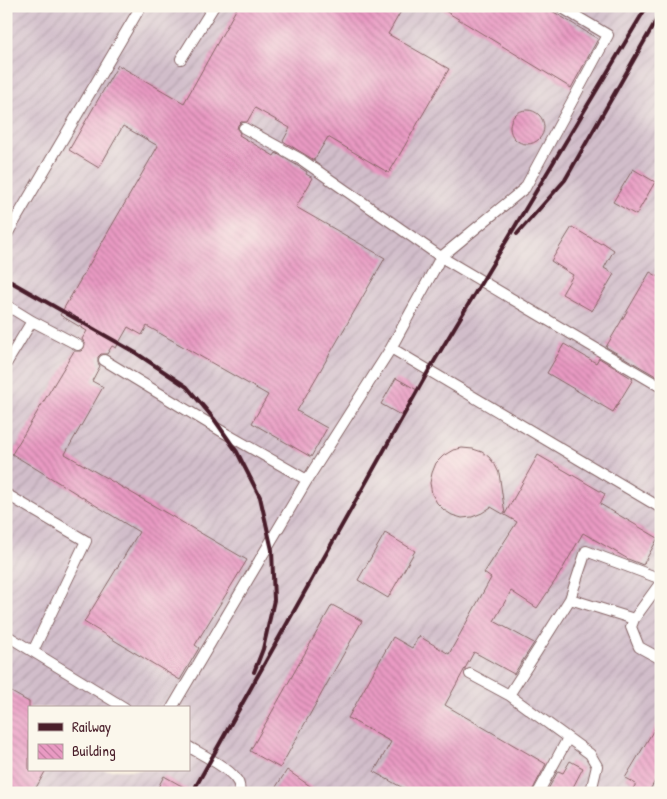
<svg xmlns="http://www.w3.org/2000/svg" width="667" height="799" font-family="'Patrick Hand',sans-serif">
  <defs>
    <pattern id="industrial-furrows" width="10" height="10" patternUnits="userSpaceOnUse" patternTransform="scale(1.25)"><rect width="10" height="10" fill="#d1bdca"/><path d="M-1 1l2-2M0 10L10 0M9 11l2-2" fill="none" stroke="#b5a2ae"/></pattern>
    <pattern id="building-back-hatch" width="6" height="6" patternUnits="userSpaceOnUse" patternTransform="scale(1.25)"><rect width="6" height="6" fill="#e99ac3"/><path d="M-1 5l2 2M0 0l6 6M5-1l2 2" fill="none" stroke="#bf7d9f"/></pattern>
  </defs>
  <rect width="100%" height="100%" fill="#fbf7ec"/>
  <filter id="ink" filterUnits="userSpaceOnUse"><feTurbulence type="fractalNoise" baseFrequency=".02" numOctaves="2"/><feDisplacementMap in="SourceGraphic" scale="10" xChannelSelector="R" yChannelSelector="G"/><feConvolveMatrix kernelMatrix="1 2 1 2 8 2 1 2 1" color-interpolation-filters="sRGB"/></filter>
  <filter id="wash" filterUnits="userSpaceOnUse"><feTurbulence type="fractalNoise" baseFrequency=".0096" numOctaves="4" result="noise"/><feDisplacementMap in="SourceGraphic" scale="20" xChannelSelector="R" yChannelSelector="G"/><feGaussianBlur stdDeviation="1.12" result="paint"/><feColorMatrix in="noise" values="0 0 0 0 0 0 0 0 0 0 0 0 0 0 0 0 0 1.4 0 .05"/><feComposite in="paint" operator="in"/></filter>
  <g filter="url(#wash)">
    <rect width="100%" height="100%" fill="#f8ead7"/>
    <!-- industrial -->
    <path fill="url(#industrial-furrows)" fill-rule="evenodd" d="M6 6H661V793H6ZM29 708H189V770H29Z"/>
    <g id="blocks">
      <!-- building -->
      <path fill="url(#building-back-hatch)" d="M238 6H404L388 34 449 69 389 173 328 137 314 160 283 141 290 128 255 108 247 122H241L238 125 237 129 240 133 239 135 274 156 276 153 298 166 307 172 306 174 313 178 296 207 385 258 297 411 327 428 311 457 252 423 268 395 147 326 142 335 128 327 116 348 112 346 107 354H101L98 357V363L100 366 92 381 103 387 65 454 247 560 195 645 199 648 180 680 84 622 139 532 12 454 74 351H81L84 348 85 344 82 339 87 331 60 315 158 146 123 126 99 168 69 150 118 65 184 103Z
        M437 6H544L598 39 571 88Z
        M510 127a17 17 0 1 1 34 0a17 17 0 1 1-34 0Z
        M633 169 655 182 636 215 613 202Z
        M572 227 601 244 602 242 614 250 604 268 614 274 592 311 562 294 573 275 551 261Z
        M650 272 661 278V379L606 347Z
        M564 344 596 363 599 358 633 379 613 412 547 373Z
        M396 378 417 390 402 416 381 404Z
        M462 448 473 449 482 452 489 457 495 465 499 473 505 514 538 455 605 494 600 504 658 538 643 565 628 559 583 533 559 575 537 608 511 591 494 621 534 643 514 674 474 652 445 705 546 764 531 793H412L374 772 391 742 348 718 393 637 412 648 419 636 449 654 491 578 484 573 517 522 491 507 482 513 472 517 462 518 452 515 444 510 437 503 432 494 430 483 432 473 436 463 443 456 453 450Z
        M385 533 415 551 388 598 358 580Z
        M332 605 362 621 280 768 250 751Z
        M6 689 29 702V770H46L33 793H6Z
        M661 718V771L648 793H630L636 784 625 778Z
        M570 761 583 768 570 793H546L558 771 563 773Z
        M287 770 320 793H272Z
        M164 776 194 793H155Z"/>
    </g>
  </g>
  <g filter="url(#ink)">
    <use href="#blocks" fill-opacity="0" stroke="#876667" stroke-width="1"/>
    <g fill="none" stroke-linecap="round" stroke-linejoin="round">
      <!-- lane casing -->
      <g stroke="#876667" stroke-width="12">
        <path id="lane" d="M181 59 214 6
          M244 128 302 160 441 257 525 188 608 35 559 6
          M6 236 141 6
          M6 305 32 321 78 345
          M391 348 441 257 661 387
          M104 360 223 432 307 480
          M6 364 32 321
          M6 494 86 541 33 651
          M570 599 634 619 631 627 639 647 661 659
          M634 619 661 582
          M6 635 125 708
          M470 674 509 695 590 754 597 766 592 787 589 793
          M509 695 570 599 586 551 661 579
          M172 708 307 480 391 348 661 508
          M189 747C201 754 227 767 235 778 239 782 240 788 239 793
          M538 793 568 738"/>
      </g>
      <!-- lane -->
      <use href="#lane" stroke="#fff" stroke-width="10"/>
      <!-- rail -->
      <path stroke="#4a1f2b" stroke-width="4" d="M517 234 565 180 661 12
        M6 279 136 353 187 387 214 419 237 452 260 497 272 550 274 600 263 649 254 672
        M196 786 429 370 647 6"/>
    </g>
  </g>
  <!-- margin -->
  <rect width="667" height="799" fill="none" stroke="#fbf7ec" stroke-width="25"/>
  <!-- legend -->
  <rect x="28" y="706" width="162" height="65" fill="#fbf7ec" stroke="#b4a19f"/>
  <rect x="38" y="723" width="25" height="8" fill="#4a1f2b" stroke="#b4a19f"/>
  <text x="72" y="732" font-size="15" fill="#4a1f2b">Railway</text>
  <rect x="38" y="744" width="25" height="15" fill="url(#building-back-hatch)" stroke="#b4a19f"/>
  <text x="72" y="756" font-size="15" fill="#4a1f2b">Building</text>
</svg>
